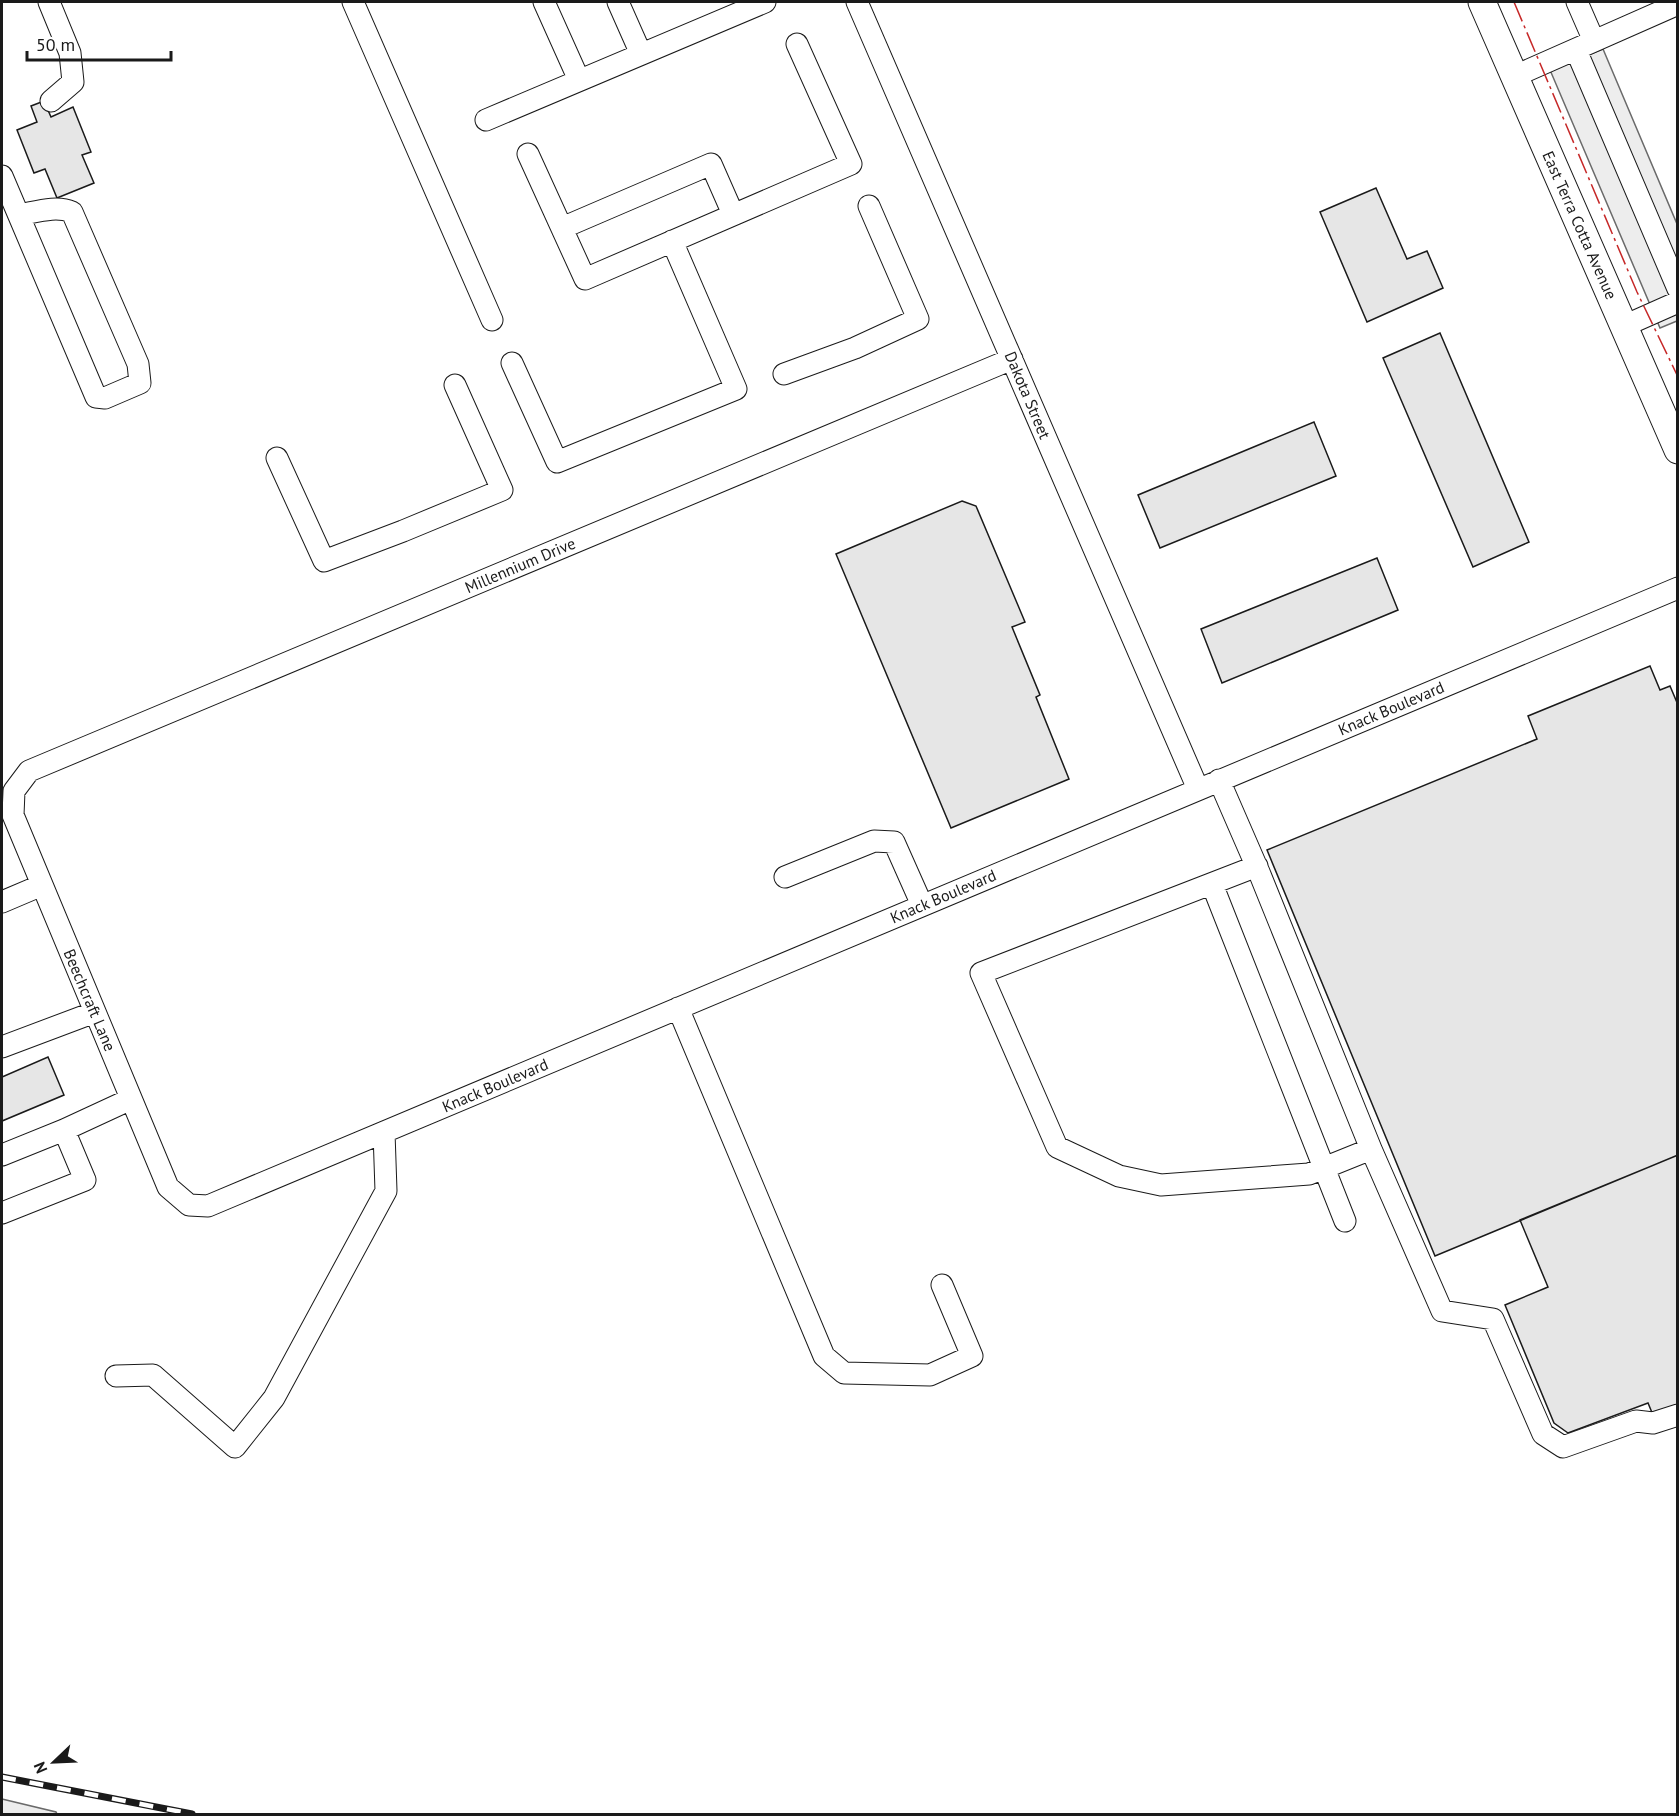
<svg xmlns="http://www.w3.org/2000/svg" width="1679" height="1816" font-family="'PT Sans',sans-serif">
  <rect width="100%" height="100%" fill="#fff"/>
  <!-- built -->
  <path fill="#ededed" stroke="#6a6a6a" stroke-width="1.5" d="M1603 49 1677 224V321L1660 328 1550 70Z
    M2 1799 56 1812 57 1814H2Z"/>
  <!-- building -->
  <path fill="#e6e6e6" stroke="#1a1a1a" stroke-width="1.5" d="M44 101 51 117 73 107 91 152 82 155 94 183 57 198 45 169 34 173 17 130 37 122 31 106Z
    M1376 188 1407 259 1427 251 1443 288 1367 322 1320 212Z
    M1440 333 1529 542 1473 567 1383 358Z
    M1314 422 1336 476 1160 548 1138 495Z
    M962 501 976 506 1025 622 1012 627 1040 695 1036 697 1069 779 951 828 836 554Z
    M1377 558 1398 610 1222 683 1201 629Z
    M1650 666 1660 690 1670 686 1678 705V1155L1435 1256 1267 850 1537 739 1528 716Z
    M48 1057 64 1095 2 1121V1077Z
    M1678 1155V1405L1653 1415 1648 1403 1568 1433 1554 1423 1505 1305 1548 1287 1520 1220Z"/>
  <g fill="none" stroke-linecap="round" stroke-linejoin="round">
    <!-- minor casing -->
    <g stroke="#1a1a1a" stroke-width="23">
      <path id="minor" d="M49 2 70 53 73 82 51 101
        M353 2 492 320
        M544 2 579 80
        M618 2 641 54
        M857 2 1198 789
        M1577 2 1594 41
        M1576 50 1678 289
        M1515 76 1678 4
        M486 120 765 2
        M528 154 585 279 851 164 797 44
        M2 176 96 397 105 398 140 383 138 364 72 212C56 205 36 212 19 215
        M562 228 711 164 733 214
        M1624 326 1678 302
        M1012 359 29 771 14 791 13 815 168 1187 189 1205 208 1206 1678 588
        M512 363 557 462 736 389 672 241
        M784 374 855 348 918 319 869 206
        M277 458 324 561 403 531 502 490 455 385
        M1219 780 1259 872 1371 1149 1442 1311 1493 1319 1543 1434 1563 1447 1636 1421 1653 1423 1678 1415
        M1257 866 981 973 1057 1147 1119 1176 1161 1185 1309 1174 1371 1149
        M785 877 874 841 894 842 922 905
        M1212 884 1345 1221
        M2 902 42 885
        M678 1008 824 1356 844 1373 930 1375 972 1356 942 1285
        M2 1047 95 1012
        M2 1155 64 1130 131 1099
        M2 1213 85 1180 64 1130
        M116 1376 153 1375 235 1447 274 1398 386 1191 384 1132"/>
    </g>
    <!-- major casing -->
    <g stroke="#1a1a1a" stroke-width="29">
      <path id="major" d="M1482 2 1678 450"/>
    </g>
    <!-- minor -->
    <use href="#minor" stroke="#fff" stroke-width="21"/>
    <!-- major -->
    <use href="#major" stroke="#fff" stroke-width="27"/>
    <!-- rail casing -->
    <g stroke="#1a1a1a" stroke-width="7">
      <path id="rail" d="M2 1777 192 1814"/>
    </g>
    <!-- rail -->
    <use href="#rail" stroke="#fff" stroke-width="4.5" stroke-dasharray="14" stroke-linecap="butt"/>
    <!-- power -->
    <path stroke="#c62828" stroke-width="1.5" stroke-dasharray="21 4.5 3 4.5" stroke-linecap="butt" d="M1514 2 1637 292 1678 377"/>
  </g>
  <g text-anchor="middle" stroke-width="4.5" stroke-linejoin="round" paint-order="stroke">
    <!-- street labels -->
    <g font-size="16" fill="#1a1a1a" stroke="#fff">
      <text transform="translate(1580 225) rotate(66)" y="6">East Terra Cotta Avenue</text>
      <text transform="translate(1028 395) rotate(67)" y="6">Dakota Street</text>
      <text transform="translate(520 565) rotate(-23)" y="6">Millennium Drive</text>
      <text transform="translate(1391 708) rotate(-23)" y="6">Knack Boulevard</text>
      <text transform="translate(943 896) rotate(-23)" y="6">Knack Boulevard</text>
      <text transform="translate(90 1000) rotate(67)" y="6">Beechcraft Lane</text>
      <text transform="translate(495 1085) rotate(-23)" y="6">Knack Boulevard</text>
    </g>
  </g>
  <!-- border -->
  <rect width="1679" height="1816" fill="none" stroke="#1a1a1a" stroke-width="6"/>
  <!-- north arrow -->
  <g transform="translate(54 1762) rotate(247)" stroke="#ffffff" stroke-width="4.5" paint-order="stroke">
  <path d="M0-4.5L10 22L0 15L-10 22Z" fill="#1a1a1a"/>
  <text y="-9" font-size="16" font-weight="bold" text-anchor="middle" fill="#1a1a1a">N</text>
  </g>
  <!-- scale -->
  <path d="M27 51v9h144v-9" fill="none" stroke="#1a1a1a" stroke-width="3"/>
  <text x="36" y="51" font-size="18" fill="#1a1a1a" stroke="#ffffff" stroke-width="4.5" paint-order="stroke">50 m</text>
</svg>
